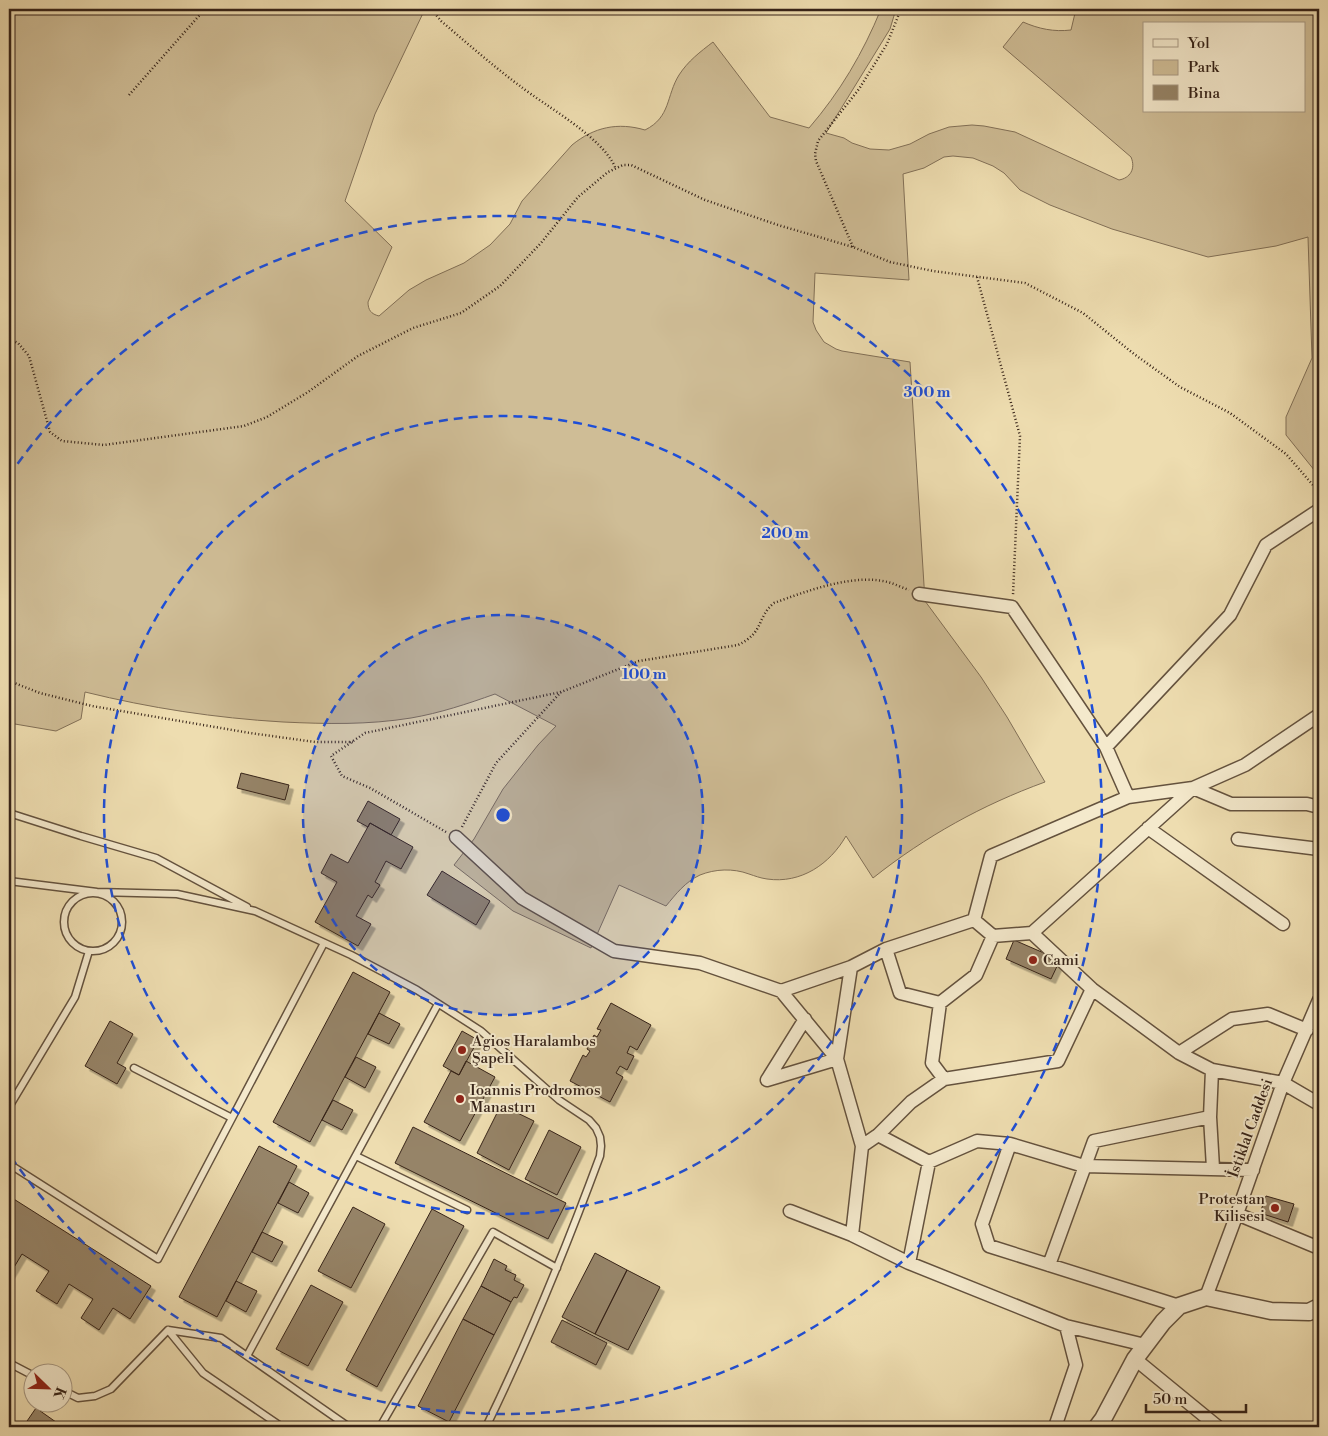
<svg xmlns="http://www.w3.org/2000/svg" width="1328" height="1436" font-family="'Libre Bodoni',serif">
  <defs>
    <filter id="shadow"><feDropShadow dx="4.5" dy="4.5" stdDeviation="0" flood-color="#0004"/></filter>
  </defs>
  <rect width="100%" height="100%" fill="#eeddb0"/>
  <filter id="stains"><feTurbulence type="fractalNoise" baseFrequency=".004" numOctaves="4"/><feColorMatrix values="0 0 0 0 .2 0 0 0 0 .09 0 0 0 0 .02 0 0 0 .5 -.17"/></filter>
  <radialGradient id="worn" r=".72"><stop offset=".6" stop-color="#630" stop-opacity="0"/><stop offset="1" stop-color="#630" stop-opacity=".3"/></radialGradient>
  <!-- green -->
  <path fill="#cfbd96" stroke="#827057" fill-rule="evenodd" d="M9 9H425L375 114 345 201 392 247 368 302C368 310 371 314 379 316L409 290 426 280 464 263 490 245 510 224 522 201 572 145C594 127 618 122 645 130 671 117 666 96 679 75 688 61 700 52 713 42L770 117 809 128C840 92 863 53 881 9H896L890 29 826 133 844 138 852 143 870 149 889 150 910 144 929 134 949 127 972 125 984 126 1015 132 1119 180C1130 178 1136 169 1131 157L1003 47 1023 22C1039 29 1054 32 1071 30L1076 9H1319V476L1286 435V417L1312 358 1308 237 1276 246 1208 257 1112 229 1050 205 1020 190 1004 173 993 166 973 158 953 156 944 157 924 168 903 174 909 280 815 273 813 322 816 330 824 342 836 349 842 351 910 362 925 601 981 677 1007 717 1045 782C982 805 926 836 873 878L846 836C830 864 801 884 767 879 760 878 755 876 749 874 733 868 715 869 700 875 685 882 676 894 666 906L619 885 591 948 513 911 454 865 474 839 503 789 538 745 556 726 495 694C467 704 440 713 411 718 368 725 326 724 283 722 215 718 150 708 85 692L81 719 56 731 9 723ZM1144 24H1304V111H1144Z"/>
  <!-- building -->
  <path fill="#968467" stroke="#362318" filter="url(#shadow)" d="M241 773 289 785 285 800 237 788Z
    M368 801 400 819 391 835 370 823 368 827 357 821Z
    M370 823 413 847 401 869 386 861 375 882 380 885 372 898 368 895 356 916 371 924 358 946 315 922 337 882 321 873 331 854 348 863Z
    M442 871 490 901 476 925 427 895Z
    M1014 940 1060 960 1051 979 1006 959Z
    M353 972 390 992 310 1142 273 1122Z
    M611 1003 651 1025 637 1050 630 1046 627 1053 634 1056 627 1070 620 1066 616 1073 623 1077 610 1102 570 1081 583 1055 586 1057 590 1051 587 1049 594 1035 597 1037 601 1030 597 1029Z
    M379 1013 400 1024 389 1044 368 1034Z
    M110 1021 133 1034 117 1063 126 1068 117 1084 85 1066Z
    M462 1031 478 1040 459 1075 443 1066Z
    M356 1057 376 1067 365 1088 345 1077Z
    M466 1061 495 1077 460 1141 424 1122 451 1071 459 1075Z
    M333 1100 353 1110 342 1130 322 1120Z
    M501 1105 534 1121 509 1170 477 1153Z
    M413 1127 566 1203 548 1239 395 1163Z
    M549 1130 581 1147 557 1195 525 1179Z
    M259 1146 297 1166 217 1317 179 1297Z
    M289 1182 309 1193 298 1213 278 1203Z
    M9 1196 151 1286 130 1319 113 1308 99 1330 81 1318 93 1299 69 1284 57 1304 36 1291 49 1271 22 1254 10 1274 9 1273Z
    M1266 1196 1294 1204 1288 1222 1260 1213Z
    M353 1207 385 1224 351 1288 318 1271Z
    M432 1209 464 1226 377 1387 346 1370Z
    M262 1232 283 1242 272 1262 252 1252Z
    M595 1253 627 1270 595 1334 562 1317Z
    M494 1259 507 1266 505 1270 516 1275 514 1280 524 1285 517 1298 514 1297 511 1302 481 1286Z
    M627 1270 660 1287 628 1350 595 1334Z
    M236 1281 257 1291 246 1312 226 1301Z
    M311 1285 343 1302 308 1366 276 1349Z
    M481 1286 511 1302 494 1335 463 1319Z
    M463 1319 494 1335 449 1422 418 1406Z
    M562 1320 607 1343 596 1365 551 1342Z
    M36 1408 63 1427H29L25 1424Z"/>
  <g fill="none" stroke-linecap="round" stroke-linejoin="round">
    <!-- service casing -->
    <g stroke="#64523e" stroke-width="9">
      <path id="service" d="M9 813 81 836 156 858 247 907
        M9 881 97 892 177 894 255 911 351 955 417 990 481 1031 559 1100 589 1120 596 1128 600 1137 601 1146 600 1156C566 1248 529 1339 486 1427
        M64 922a29 29 0 1 1 58 0a29 29 0 1 1-58 0Z
        M134 1068 232 1118
        M9 1107 75 997 89 951
        M356 1156 467 1210
        M9 1164 158 1259 324 943
        M168 1330 221 1338 349 1427
        M168 1330 203 1373 282 1427
        M247 1356 438 1004
        M9 1363 32 1375
        M62 1390 78 1398 95 1396 111 1389 168 1330
        M380 1427 493 1232 557 1268"/>
    </g>
    <!-- minor casing -->
    <g stroke="#64523e" stroke-width="15">
      <path id="minor" d="M919 594 1012 607 1106 747 1128 797 1193 788 1231 804H1307L1319 807
        M1106 747 1230 615 1266 545 1319 510
        M1148 828 1283 924
        M456 837 522 898 614 951 700 963 781 991 851 967 886 949 974 920 993 936 1032 933 1193 788 1245 765 1319 715
        M1238 839 1319 849
        M974 920 991 856 1128 797
        M1032 933 1092 989 1179 1053 1212 1070 1283 1083 1319 1104
        M886 949 900 993 940 1003
        M851 967 837 1059 862 1146 852 1235
        M781 991 837 1059 767 1080 805 1019
        M1179 1053 1232 1019 1268 1014 1307 1030
        M1212 1070 1210 1117 1213 1168
        M944 1079 932 1063 940 1003 976 975 993 936
        M878 1135 929 1162 977 1141 1010 1144 1084 1166 1253 1170
        M1010 1144 982 1224 989 1246 1179 1306
        M862 1146 878 1135 911 1102 944 1079 1058 1061 1092 989
        M790 1211 852 1235 909 1263 1066 1326 1145 1345
        M1237 1214 1319 1248
        M909 1263 929 1162
        M1049 1265 1094 1141 1210 1117
        M1206 1297 1237 1214 1283 1083 1319 1000
        M1135 1359 1218 1427
        M1059 1427 1056 1424 1076 1365 1066 1326"/>
    </g>
    <!-- tertiary casing -->
    <g stroke="#64523e" stroke-width="19">
      <path id="tertiary" d="M1097 1427 1103 1419 1135 1359 1163 1322 1179 1306 1206 1297 1271 1311 1309 1312 1319 1307"/>
    </g>
    <!-- path -->
    <path stroke="#362318" stroke-width="2.5" stroke-dasharray="1 2.5" stroke-linecap="butt" d="M434 9 437 16 441 21C467 43 493 66 520 86 547 107 602 137 615 167
      M129 95 205 9
      M853 247 816 161 815 154 818 141 859 89 887 44 901 9
      M977 277 1020 436 1013 595
      M9 339 18 343 29 356 50 432 62 441 104 445 244 426 267 417 308 392 358 356 413 328 461 313 500 286 541 243 578 197 608 172 623 165H631L705 200 778 225 853 247 890 262 933 271 1025 283 1083 313 1134 354 1180 387 1230 413 1286 454 1319 492
      M9 681 40 693 92 706 250 733 315 742H353
      M462 827 496 763 561 692
      M446 832 370 788 342 776 331 756 365 733 561 692 639 661 738 645C765 632 756 618 774 603 807 591 856 572 891 583 897 585 903 588 909 590"/>
    <!-- service -->
    <use href="#service" stroke="#f4e9cc" stroke-width="6"/>
    <!-- minor -->
    <use href="#minor" stroke="#f4e9cc" stroke-width="12"/>
    <!-- tertiary -->
    <use href="#tertiary" stroke="#f4e9cc" stroke-width="16"/>
  </g>
  <!-- distance rings -->
  <circle cx="503" cy="815" r="200" fill="#1d4ed8" fill-opacity=".12"/>
  <g fill="none" stroke="#1d4ed8" stroke-width="2.5" stroke-dasharray="9 6">
    <circle cx="503" cy="815" r="200"/>
    <circle cx="503" cy="815" r="399"/>
    <path d="M9 476A599 599 0 1 1 9 1154"/>
  </g>
  <!-- markers -->
  <g fill="#8f2418" stroke="#f4e9cc" stroke-width="2">
    <circle cx="1033" cy="960" r="5"/>
    <circle cx="462" cy="1050" r="5"/>
    <circle cx="460" cy="1099" r="5"/>
    <circle cx="1275" cy="1208" r="5"/>
  </g>
  <g text-anchor="middle" stroke-width="4" stroke-linejoin="round" paint-order="stroke">
    <!-- poi labels -->
    <g font-size="15" fill="#362318" stroke="#f4e9cc" text-anchor="start">
      <text x="1043" y="965">Cami</text>
      <text x="472" y="1046">Agios Haralambos<tspan x="472" dy="17">Şapeli</tspan></text>
      <text x="470" y="1095">Ioannis Prodromos<tspan x="470" dy="17">Manastırı</tspan></text>
      <text x="1265" y="1204" text-anchor="end">Protestan<tspan x="1265" dy="17">Kilisesi</tspan></text>
    </g>
    <!-- street labels -->
    <g font-size="15" fill="#362318" stroke="#f4e9cc">
      <text transform="translate(1250 1128) rotate(-70)" y="5">İstiklal Caddesi</text>
    </g>
  </g>
  <circle cx="503" cy="815" r="8" fill="#1d4ed8" stroke="#f4e9cc" stroke-width="2.5"/>
  <g font-size="15" text-anchor="middle" font-weight="bold" fill="#1d4ed8" stroke="#f4e9cc" stroke-width="4" stroke-linejoin="round" paint-order="stroke">
    <text x="927" y="397">300 m</text>
    <text x="785" y="538">200 m</text>
    <text x="644" y="679">100 m</text>
  </g>
  <!-- margin -->
  <rect width="1328" height="1436" fill="none" stroke="#eeddb0" stroke-width="30"/>
  <rect x="10" y="10" width="1308" height="1416" fill="none" stroke="#362318" stroke-width="2.5"/>
  <rect x="15" y="15" width="1298" height="1406" fill="none" stroke="#362318"/>
  <!-- legend -->
  <rect x="1143" y="22" width="162" height="90" fill="#f4e9cc" stroke="#a89a84"/>
  <rect x="1153" y="39" width="25" height="8" fill="#f4e9cc" stroke="#a89a84"/>
  <text x="1188" y="48" font-size="15" fill="#362318">Yol</text>
  <rect x="1153" y="60" width="25" height="15" fill="#cfbd96" stroke="#a89a84"/>
  <text x="1188" y="72" font-size="15" fill="#362318">Park</text>
  <rect x="1153" y="85" width="25" height="15" fill="#968467" stroke="#a89a84"/>
  <text x="1188" y="98" font-size="15" fill="#362318">Bina</text>
  <!-- north arrow -->
  <g transform="translate(48 1388) rotate(113)"><circle r="24" fill="#f4e9cc" stroke="#a89a84"/>
  <path d="M0-4L9 19L0 12L-9 19Z" fill="#8f2418"/>
  <text y="-8" font-size="14" font-weight="bold" text-anchor="middle" fill="#362318">K</text>
  </g>
  <!-- scale -->
  <path d="M1146 1404v8h100v-8" fill="none" stroke="#362318" stroke-width="2.5"/>
  <text x="1153" y="1404" font-size="15" fill="#362318" stroke="#f4e9cc" stroke-width="4" paint-order="stroke">50 m</text>
  <rect width="100%" height="100%" filter="url(#stains)"/>
  <rect width="100%" height="100%" fill="url(#worn)"/>
</svg>
